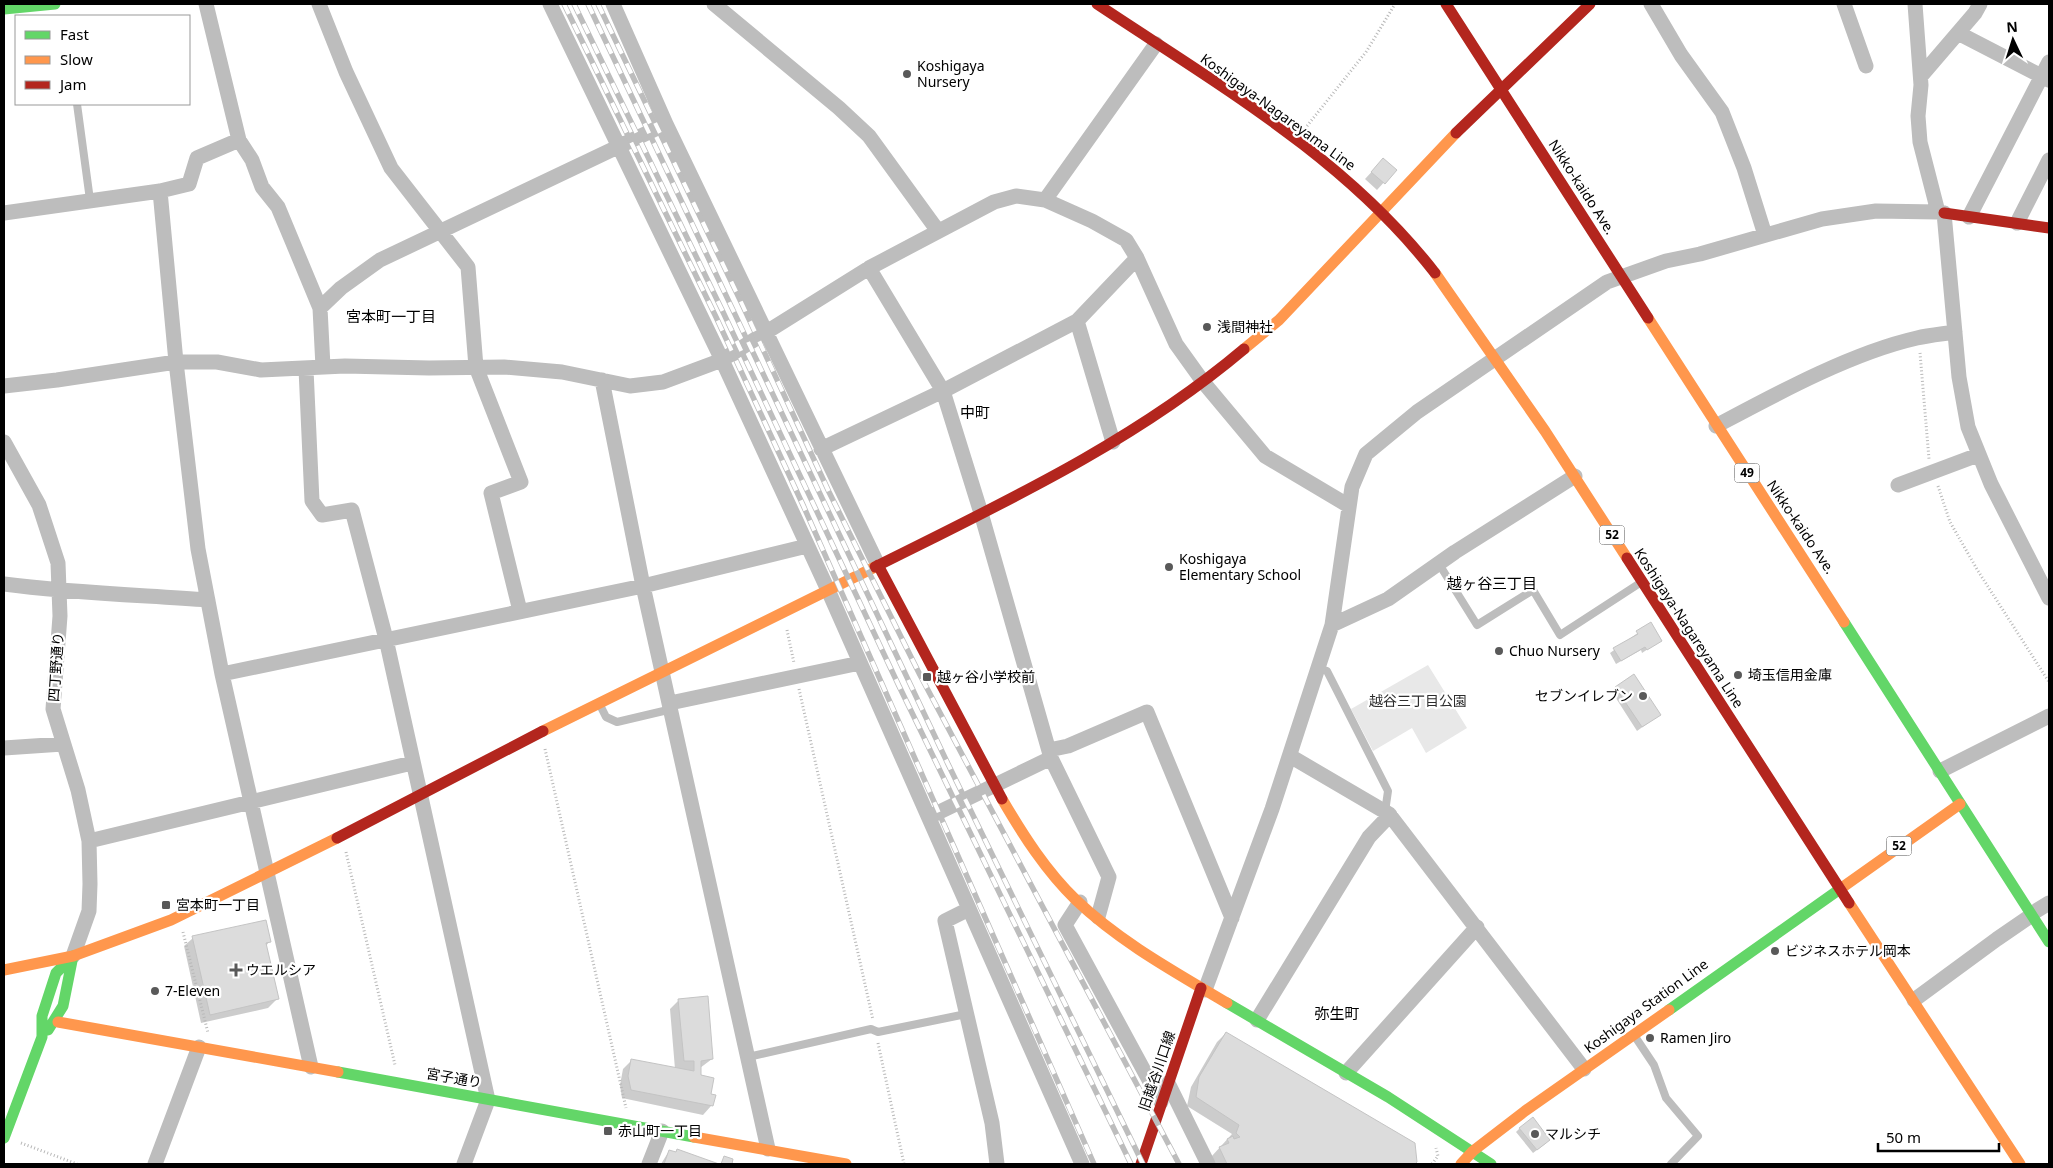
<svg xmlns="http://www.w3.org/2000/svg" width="2053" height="1168" font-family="'Noto Sans','Noto Sans JP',sans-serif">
  <rect width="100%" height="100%" fill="#fff"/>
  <!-- green -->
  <path fill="#e8e8e8" d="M1428 665 1467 728 1426 753 1412 728 1373 751 1351 709Z"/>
  <!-- shadow -->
  <path fill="#0003" d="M1377 166 1395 170 1377 190 1365 179Z
    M1650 624 1660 641 1642 653 1641 650 1616 664 1610 653Z
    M1616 688 1659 715 1637 731 1612 692Z
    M193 938 269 942 266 946 277 999 268 1008 201 1023 184 946Z
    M679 1000 712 1059 700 1068V1076L709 1095 714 1096 711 1106 703 1115 622 1098 620 1085 623 1069 631 1061 675 1069 670 1009Z
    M1226 1033 1416 1162 1414 1164H1215L1211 1157 1232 1134 1187 1106 1191 1087 1217 1042Z
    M1520 1128 1545 1144 1533 1153 1516 1132Z
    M669 1151 675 1153 677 1151 715 1164H661Z"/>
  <!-- building -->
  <path fill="#dcdcdc" stroke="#c4c4c4" d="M1383 158 1397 170 1385 184 1371 172Z
    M1651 622 1662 641 1647 650 1645 647 1621 661 1613 648 1638 634 1636 631Z
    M1634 674 1661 715 1642 727 1615 687Z
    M266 920 271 942 266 943 279 999 210 1015 192 936Z
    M708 996 713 1059 701 1061V1075L714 1078 711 1094 716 1095 713 1106 631 1090 628 1076 631 1059 694 1071V1061H684L678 999Z
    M1226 1032 1415 1143 1417 1162 1415 1164H1227L1219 1147 1229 1143 1227 1139 1233 1136 1234 1139 1240 1137 1236 1133 1239 1125 1196 1097 1199 1077Z
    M1533 1117 1550 1140 1537 1150 1519 1128Z
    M677 1149 719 1164H664L669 1150 676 1152Z
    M724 1156 733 1159 732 1164H721Z"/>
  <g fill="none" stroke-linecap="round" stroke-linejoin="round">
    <!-- path -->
    <path stroke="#b8b8b8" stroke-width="3" stroke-dasharray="1 2.5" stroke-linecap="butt" d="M1307 126 1366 52 1395 4
      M1920 353 1929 459
      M1938 486 1950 522 1978 571 2049 682
      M787 630 794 663
      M799 689 873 1020
      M545 749 626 1108
      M346 852 395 1065
      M183 932 208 1033
      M878 1043 904 1164
      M21 1143 77 1164
      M1432 1164 1438 1156 1436 1148"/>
    <!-- lane -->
    <path stroke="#bdbdbd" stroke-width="8" d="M77 104 90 200
      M1439 564 1477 625 1533 590 1560 635 1640 583
      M1318 668 1327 671 1388 791 1385 812
      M600 705 606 717 617 722 672 709
      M1634 1035 1654 1065 1666 1098 1698 1136 1671 1164
      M748 1057 871 1029 878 1032 966 1014"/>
    <!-- street -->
    <path stroke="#bdbdbd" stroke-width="15" d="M206 4 239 140 252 160 262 187 278 207 320 308 323 367
      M319 4 346 72 391 168 468 267 476 367 521 482 491 493 520 611
      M550 4 722 360 828 590 1082 1164
      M613 4 666 124 878 565
      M714 4 839 108 869 136 938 231
      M1651 4 1681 55 1722 112 1744 168 1765 235
      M1844 4 1866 66
      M1915 4 1921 85 1918 116 1920 142 1938 212 1944 213 1959 377 1968 427 1991 484 2049 598
      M1958 33 2049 80
      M1921 76 1975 13 1980 4
      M160 191 176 362 198 549 222 674 311 1067
      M1045 200 1156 44
      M4 213 160 191 189 184 197 158 239 140
      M1969 217 2049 62
      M2017 223 2049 160
      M869 268 943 391 981 513 1051 758 1109 877 1098 917
      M320 308 341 288 380 260 666 124
      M1077 321 1113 442
      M306 369 312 501 322 515 352 510 386 639 488 1100 464 1164
      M602 380 643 586 768 1149
      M4 386 57 380 176 362H217L261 370 345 366 429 368 504 367 562 372 630 386 663 382 722 360 869 268 994 202 1016 196 1045 200 1092 221 1126 240 1137 258 1176 344 1204 383 1265 456 1349 506
      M1716 426C1776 394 1851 353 1917 338 1929 335 1942 334 1955 332
      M4 442 39 505 58 563 60 616 53 709 78 790 89 841 90 884 89 911 73 956
      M821 449 943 391 1077 321 1137 258
      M1898 485 1978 455
      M4 584C72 593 140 595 208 600
      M1332 625 1388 599 1455 552 1575 476
      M222 674 643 586 807 546
      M670 703 860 663
      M4 748 63 744
      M1049 750 1068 746 1147 712 1232 918
      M1290 756 1389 814 1584 1069
      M1940 771 2049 716
      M929 817 1051 758
      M89 841 412 763
      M1080 902 1065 925 1161 1102
      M969 909 945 921 992 1123 997 1164
      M2031 914 2049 903
      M1205 990 1272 809 1332 625 1352 487 1366 454 1417 412 1607 282 1666 261 1700 254 1822 219 1876 211 1938 212
      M1914 1000 1997 939 2032 915
      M1257 1020 1369 837 1390 815
      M1346 1073 1477 927
      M1168 1083 1208 1164
      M155 1164 199 1047
      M649 1164 662 1131"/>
    <!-- fast -->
    <path stroke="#63d668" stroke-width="11" d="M4 9 55 4
      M1844 622 2049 942
      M1227 1003 1388 1097 1491 1164
      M1669 1010 1840 889
      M48 1030 63 1006 73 956
      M338 1072 694 1137
      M4 1138 42 1037V1016L56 973 73 956"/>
    <!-- slow -->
    <path stroke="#ff974d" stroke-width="11" d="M1435 273 1545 431 1627 558
      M1648 318 1844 622
      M1244 349 1279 320 1456 133
      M543 731 875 567
      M1002 799C1023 835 1046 871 1076 900 1120 942 1175 972 1227 1003
      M1840 889 1960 804
      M1849 903 2020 1164
      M4 970 73 956 171 920 337 838
      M58 1022 338 1072
      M694 1137 846 1164
      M1461 1164 1473 1151 1525 1111 1669 1010"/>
    <!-- jam -->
    <path stroke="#b3261e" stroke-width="11" d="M1097 4C1217 84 1346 158 1435 273
      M1446 4 1648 318
      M1456 133 1590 4
      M1944 213 2049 228
      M1627 558 1849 903
      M878 565 1002 799
      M875 567C1003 503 1134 442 1244 349
      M337 838 543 731
      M1141 1164 1201 988"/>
    <!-- rail casing -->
    <g stroke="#bdbdbd" stroke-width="5.5">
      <path id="rail" d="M564 4 716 317 803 505 1094 1164
        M574 4 723 312 899 686 1131 1164
        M588 4 948 764 1143 1164
        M598 4 742 304 829 492 920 675 1179 1164"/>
    </g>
    <!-- rail -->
    <use href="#rail" stroke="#fff" stroke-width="4" stroke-dasharray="11" stroke-linecap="butt"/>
  </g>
  <!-- markers -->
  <g fill="#595959" stroke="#fff" stroke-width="2">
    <circle cx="907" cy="74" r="5"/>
    <circle cx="1207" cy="327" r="5"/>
    <circle cx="1169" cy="567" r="5"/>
    <circle cx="1499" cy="651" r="5"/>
    <circle cx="1738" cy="675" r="5"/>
    <rect x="922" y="672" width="10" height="10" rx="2.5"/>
    <circle cx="1643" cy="696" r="5"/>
    <rect x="161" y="900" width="10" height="10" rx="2.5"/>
    <circle cx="1775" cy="951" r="5"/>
    <path d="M233.5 962.5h5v5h5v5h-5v5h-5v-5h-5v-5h5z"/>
    <circle cx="155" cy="991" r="5"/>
    <circle cx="1650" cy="1038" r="5"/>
    <rect x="603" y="1126" width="10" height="10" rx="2.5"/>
    <circle cx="1535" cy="1134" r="5"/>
  </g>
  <g text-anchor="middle" stroke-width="4.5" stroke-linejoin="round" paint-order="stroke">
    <!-- shield labels -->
    <g fill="#fff" stroke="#4c4c4c" stroke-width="1">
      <rect x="1734.5" y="463.5" width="25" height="19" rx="4"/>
      <rect x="1599.5" y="525.5" width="25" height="19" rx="4"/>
      <rect x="1886.5" y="836.5" width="25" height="19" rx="4"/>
    </g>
    <g font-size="12" font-weight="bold" fill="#000">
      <text x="1747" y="477">49</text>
      <text x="1612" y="539">52</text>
      <text x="1899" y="850">52</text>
    </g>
    <!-- poi labels -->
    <g font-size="14" fill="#000" stroke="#fff" text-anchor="start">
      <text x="917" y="71">Koshigaya<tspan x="917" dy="16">Nursery</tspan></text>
      <text x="1217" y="332">浅間神社</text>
      <text x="1179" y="564">Koshigaya<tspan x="1179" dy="16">Elementary School</tspan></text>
      <text x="1509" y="656">Chuo Nursery</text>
      <text x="1748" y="680">埼玉信用金庫</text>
      <text x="937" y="682">越ヶ谷小学校前</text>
      <text x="1633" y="701" text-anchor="end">セブンイレブン</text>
      <text x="176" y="910">宮本町一丁目</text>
      <text x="1785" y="956">ビジネスホテル岡本</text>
      <text x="246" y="975">ウエルシア</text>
      <text x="165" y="996">7-Eleven</text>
      <text x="1660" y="1043">Ramen Jiro</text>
      <text x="618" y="1136">赤山町一丁目</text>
      <text x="1545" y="1139">マルシチ</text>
    </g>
    <!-- street labels -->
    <g font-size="14" fill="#000" stroke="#fff">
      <text transform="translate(1278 112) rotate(36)" y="5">Koshigaya-Nagareyama Line</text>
      <text transform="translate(1582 187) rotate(57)" y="5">Nikko-kaido Ave.</text>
      <text transform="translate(1801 527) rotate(56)" y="5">Nikko-kaido Ave.</text>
      <text transform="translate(1689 628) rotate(57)" y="5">Koshigaya-Nagareyama Line</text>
      <text transform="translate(56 667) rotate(-86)" y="5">四丁野通り</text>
      <text transform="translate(1646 1006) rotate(-36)" y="5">Koshigaya Station Line</text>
      <text transform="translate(1157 1071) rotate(-71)" y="5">旧越谷川口線</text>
      <text transform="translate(454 1078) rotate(10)" y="5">宮子通り</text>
    </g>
    <!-- park labels -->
    <g font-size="14" fill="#2d2d2d" stroke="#fff">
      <text x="1418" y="706">越谷三丁目公園</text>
    </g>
    <!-- neighbourhood labels -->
    <g font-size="15" fill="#000" stroke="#fff">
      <text x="391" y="322">宮本町一丁目</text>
      <text x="975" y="418">中町</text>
      <text x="1492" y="589">越ヶ谷三丁目</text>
      <text x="1337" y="1019">弥生町</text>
    </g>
  </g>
  <!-- border -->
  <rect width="2053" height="1168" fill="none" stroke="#000000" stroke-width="10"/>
  <!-- legend -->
  <rect x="15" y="15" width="175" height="90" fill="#ffffff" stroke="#999999"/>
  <rect x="25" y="31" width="25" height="8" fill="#63d668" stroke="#999999"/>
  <text x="60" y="40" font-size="15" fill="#000000">Fast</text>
  <rect x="25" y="56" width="25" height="8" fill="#ff974d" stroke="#999999"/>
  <text x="60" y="65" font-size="15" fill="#000000">Slow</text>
  <rect x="25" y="81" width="25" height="8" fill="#b3261e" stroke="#999999"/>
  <text x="60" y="90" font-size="15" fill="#000000">Jam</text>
  <!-- north arrow -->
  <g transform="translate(2013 40) rotate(356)" stroke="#ffffff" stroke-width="4" paint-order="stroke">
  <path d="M0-4L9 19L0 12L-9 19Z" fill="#000000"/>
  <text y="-8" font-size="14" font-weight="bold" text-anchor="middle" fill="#000000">N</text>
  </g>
  <!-- scale -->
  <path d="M1878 1143v8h121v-8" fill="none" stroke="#000000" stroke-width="2.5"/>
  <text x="1886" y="1143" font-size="15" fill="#000000" stroke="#ffffff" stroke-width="4" paint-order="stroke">50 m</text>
</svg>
